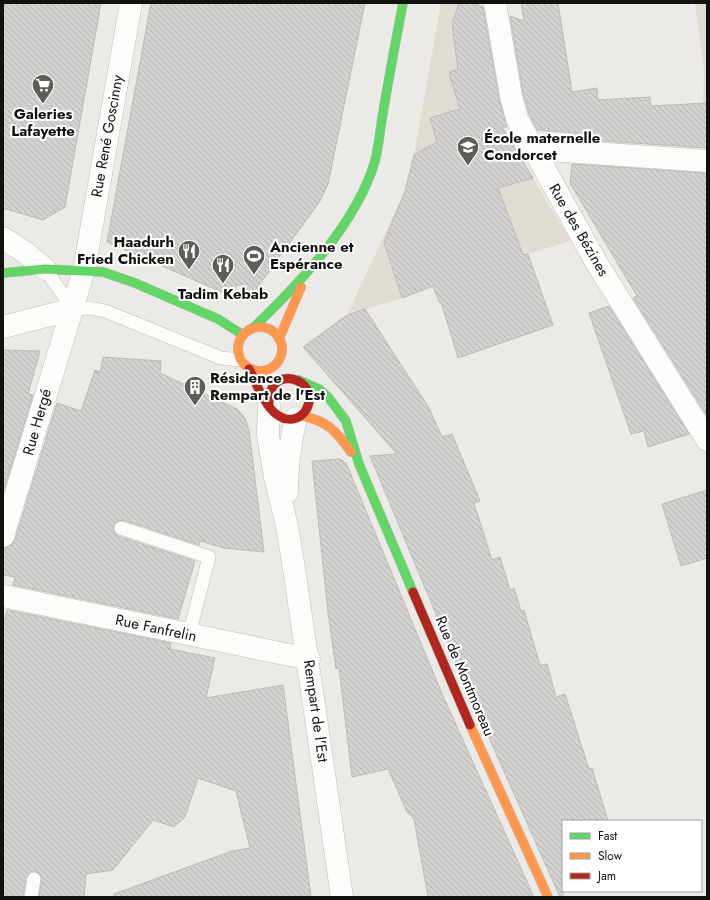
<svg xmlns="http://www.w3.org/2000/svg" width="710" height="900" font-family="Jost,sans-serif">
  <defs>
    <pattern id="building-back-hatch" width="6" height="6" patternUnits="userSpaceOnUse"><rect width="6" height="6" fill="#d4d2d0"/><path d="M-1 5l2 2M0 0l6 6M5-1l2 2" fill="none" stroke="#b5b3b1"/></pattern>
  </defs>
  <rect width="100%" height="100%" fill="#eceae7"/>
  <!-- built -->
  <path fill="#e0dcd3" d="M441 3H479L500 124 571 241 523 255 402 298 347 315 405 191 414 155Z
    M695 3H707V103H703L704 71Z"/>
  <!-- building -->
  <path fill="url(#building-back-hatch)" stroke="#bdbbb8" d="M3 3H101L65 207 43 220 3 208Z
    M151 3H365L328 184 320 201 252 295 237 284 233 297 107 242Z
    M459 3H472L483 7 499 98 507 127H502L533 178 498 188 523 255 528 254 553 325 458 358 441 302H439L433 286 402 298 384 242 405 191 414 155 437 142 430 118 460 109 449 73 458 69 452 24Z
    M521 3H558L572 92 597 88 598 100 650 97 651 106 707 103V148L574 139 575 133 537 130 529 114 523 93 510 16 524 21Z
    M572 164 707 173V416L633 298 637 296 570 183Z
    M609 306 689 434 648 447 644 431 631 434 589 313Z
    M365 309 429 408 442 437 452 434 480 501 474 503 492 560 500 557 510 590 514 588 521 611 524 610 540 665 547 664 556 697 565 694 589 769 592 768 608 821H563V897H560L466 686 370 456 397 454 303 347 347 315Z
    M3 350 40 351 28 394 33 395 3 493Z
    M103 357 161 361 160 373 237 409 245 418 249 430 264 552 224 548 200 541 199 545 123 520 116 522 114 525 113 530 118 536 195 561 178 619 13 585 15 577 3 575V548L11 545 15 540 57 403 81 411 95 370 100 372Z
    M340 459 346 463 443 696 534 897H428L414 819 407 812 388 769 352 777 339 668 336 669 328 612 312 461Z
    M707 490V558L681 566 662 504Z
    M7 610 171 643 170 649 215 658 206 698 283 685 311 897H114V894L232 851 250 848 236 791 198 778 185 817 174 827 153 820 113 870 86 874 84 897H39L42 877 35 871 31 872 26 877 23 897H3V627Z"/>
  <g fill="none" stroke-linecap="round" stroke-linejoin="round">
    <!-- lane casing -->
    <g stroke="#bfbdba" stroke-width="14">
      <path id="lane" d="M45 269 73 309 90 308 105 311 221 358 240 360
        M121 528 209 557 189 635
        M31 897 34 879"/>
    </g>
    <!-- street casing -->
    <g stroke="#bfbdba" stroke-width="23">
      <path id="street" d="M495 3 511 96 517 119 596 262 707 440
        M534 149 707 161
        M3 238 26 253 45 269
        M3 327 73 309
        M269 405 268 435 275 477 287 526 295 575 342 897
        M287 492C287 467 290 443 296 418
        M3 536 84 270 131 3
        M3 596 309 659"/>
    </g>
    <!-- fast casing -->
    <g stroke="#bfbdba" stroke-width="10">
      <path id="fast" d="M3 273 45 269 103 272 135 283 218 319 243 335
        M253 328C299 284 357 223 375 161 379 145 380 129 383 113 389 76 396 40 403 3
        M299 380 319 389 328 397 346 421 359 464 413 592"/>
    </g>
    <!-- slow casing -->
    <g stroke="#bfbdba" stroke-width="10">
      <path id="slow" d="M238 349a22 22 0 1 1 44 0a22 22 0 1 1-44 0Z
        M279 339 301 287
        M302 416C328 421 336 431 351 452
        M470 725 548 897"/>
    </g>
    <!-- jam casing -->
    <g stroke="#bfbdba" stroke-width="10">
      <path id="jam" d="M249 369C258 385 269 423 293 419 299 418 303 415 306 410 321 383 281 366 271 390 269 394 269 400 269 405
        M413 592 470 725"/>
    </g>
    <!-- lane -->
    <use href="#lane" stroke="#fcfcfb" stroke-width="13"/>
    <!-- street -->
    <use href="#street" stroke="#fcfcfb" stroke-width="22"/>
    <!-- fast -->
    <use href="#fast" stroke="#63d668" stroke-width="9"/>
    <!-- slow -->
    <use href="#slow" stroke="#ff974d" stroke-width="9"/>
    <!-- jam -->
    <use href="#jam" stroke="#b3261e" stroke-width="9"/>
  </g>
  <!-- icons -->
  <defs>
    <g id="supermarket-pin" transform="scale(1.15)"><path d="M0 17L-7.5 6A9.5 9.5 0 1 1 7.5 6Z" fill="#5e5d5a" stroke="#fff"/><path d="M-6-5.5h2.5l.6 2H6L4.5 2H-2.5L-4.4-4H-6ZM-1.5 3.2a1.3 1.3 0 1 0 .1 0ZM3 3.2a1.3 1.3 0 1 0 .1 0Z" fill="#fff"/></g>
    <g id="school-pin" transform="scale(1.15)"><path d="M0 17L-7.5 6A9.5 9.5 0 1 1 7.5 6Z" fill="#5e5d5a" stroke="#fff"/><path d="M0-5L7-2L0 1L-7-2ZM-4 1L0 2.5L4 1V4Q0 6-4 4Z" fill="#fff"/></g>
    <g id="restaurant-pin" transform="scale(1.15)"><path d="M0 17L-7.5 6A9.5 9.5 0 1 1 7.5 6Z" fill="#5e5d5a" stroke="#fff"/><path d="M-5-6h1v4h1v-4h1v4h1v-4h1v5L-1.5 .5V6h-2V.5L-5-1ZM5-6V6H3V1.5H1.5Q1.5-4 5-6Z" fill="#fff"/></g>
    <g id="stadium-pin" transform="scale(1.15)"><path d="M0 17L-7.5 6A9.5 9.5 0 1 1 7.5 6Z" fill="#5e5d5a" stroke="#fff"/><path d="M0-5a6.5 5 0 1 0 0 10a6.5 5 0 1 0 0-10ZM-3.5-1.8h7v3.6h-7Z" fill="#fff"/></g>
    <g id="building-pin" transform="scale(1.15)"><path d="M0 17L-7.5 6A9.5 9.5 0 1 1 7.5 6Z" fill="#5e5d5a" stroke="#fff"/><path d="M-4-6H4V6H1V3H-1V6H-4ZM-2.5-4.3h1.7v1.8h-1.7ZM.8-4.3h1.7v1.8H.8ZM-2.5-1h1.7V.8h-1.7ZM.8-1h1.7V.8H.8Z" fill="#fff"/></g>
  </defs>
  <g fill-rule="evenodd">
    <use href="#supermarket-pin" x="43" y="85"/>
    <use href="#school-pin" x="468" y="147"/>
    <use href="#restaurant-pin" x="189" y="251"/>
    <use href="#stadium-pin" x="254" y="256"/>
    <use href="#restaurant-pin" x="223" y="265"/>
    <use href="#building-pin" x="195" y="387"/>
  </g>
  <g text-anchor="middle" stroke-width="4" stroke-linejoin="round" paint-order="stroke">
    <!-- poi labels -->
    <g font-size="15" font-weight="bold" fill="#12110e" stroke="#fff" text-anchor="start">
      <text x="43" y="119" text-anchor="middle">Galeries<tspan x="43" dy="17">Lafayette</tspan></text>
      <text x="484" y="143">École maternelle<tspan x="484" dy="17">Condorcet</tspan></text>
      <text x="174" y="247" text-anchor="end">Haadurh<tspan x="174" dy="17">Fried Chicken</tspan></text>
      <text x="270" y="252">Ancienne et<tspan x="270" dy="17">Espérance</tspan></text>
      <text x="223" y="299" text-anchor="middle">Tadim Kebab</text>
      <text x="210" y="383">Résidence<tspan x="210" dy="17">Rempart de l'Est</tspan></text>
    </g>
    <!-- street labels -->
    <g font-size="15" fill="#12110e" stroke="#fff">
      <text transform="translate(107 136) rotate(-80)" y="5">Rue René Goscinny</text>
      <text transform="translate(579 230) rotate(60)" y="5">Rue des Bézines</text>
      <text transform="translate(37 422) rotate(-74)" y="5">Rue Hergé</text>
      <text transform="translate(156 628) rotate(12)" y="5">Rue Fanfrelin</text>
      <text transform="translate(465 676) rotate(67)" y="5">Rue de Montmoreau</text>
      <text transform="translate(316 711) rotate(82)" y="5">Rempart de l'Est</text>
    </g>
  </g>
  <!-- border -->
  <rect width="710" height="900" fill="none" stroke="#12110e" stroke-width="8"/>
  <!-- legend -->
  <rect x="562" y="820" width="140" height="72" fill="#ffffff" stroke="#a0a09f"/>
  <rect x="570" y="833" width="20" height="6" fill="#63d668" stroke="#a0a09f"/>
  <text x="598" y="840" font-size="12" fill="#12110e">Fast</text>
  <rect x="570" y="853" width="20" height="6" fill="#ff974d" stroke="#a0a09f"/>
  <text x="598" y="860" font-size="12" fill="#12110e">Slow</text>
  <rect x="570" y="873" width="20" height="6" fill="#b3261e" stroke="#a0a09f"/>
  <text x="598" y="880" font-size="12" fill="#12110e">Jam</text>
</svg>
